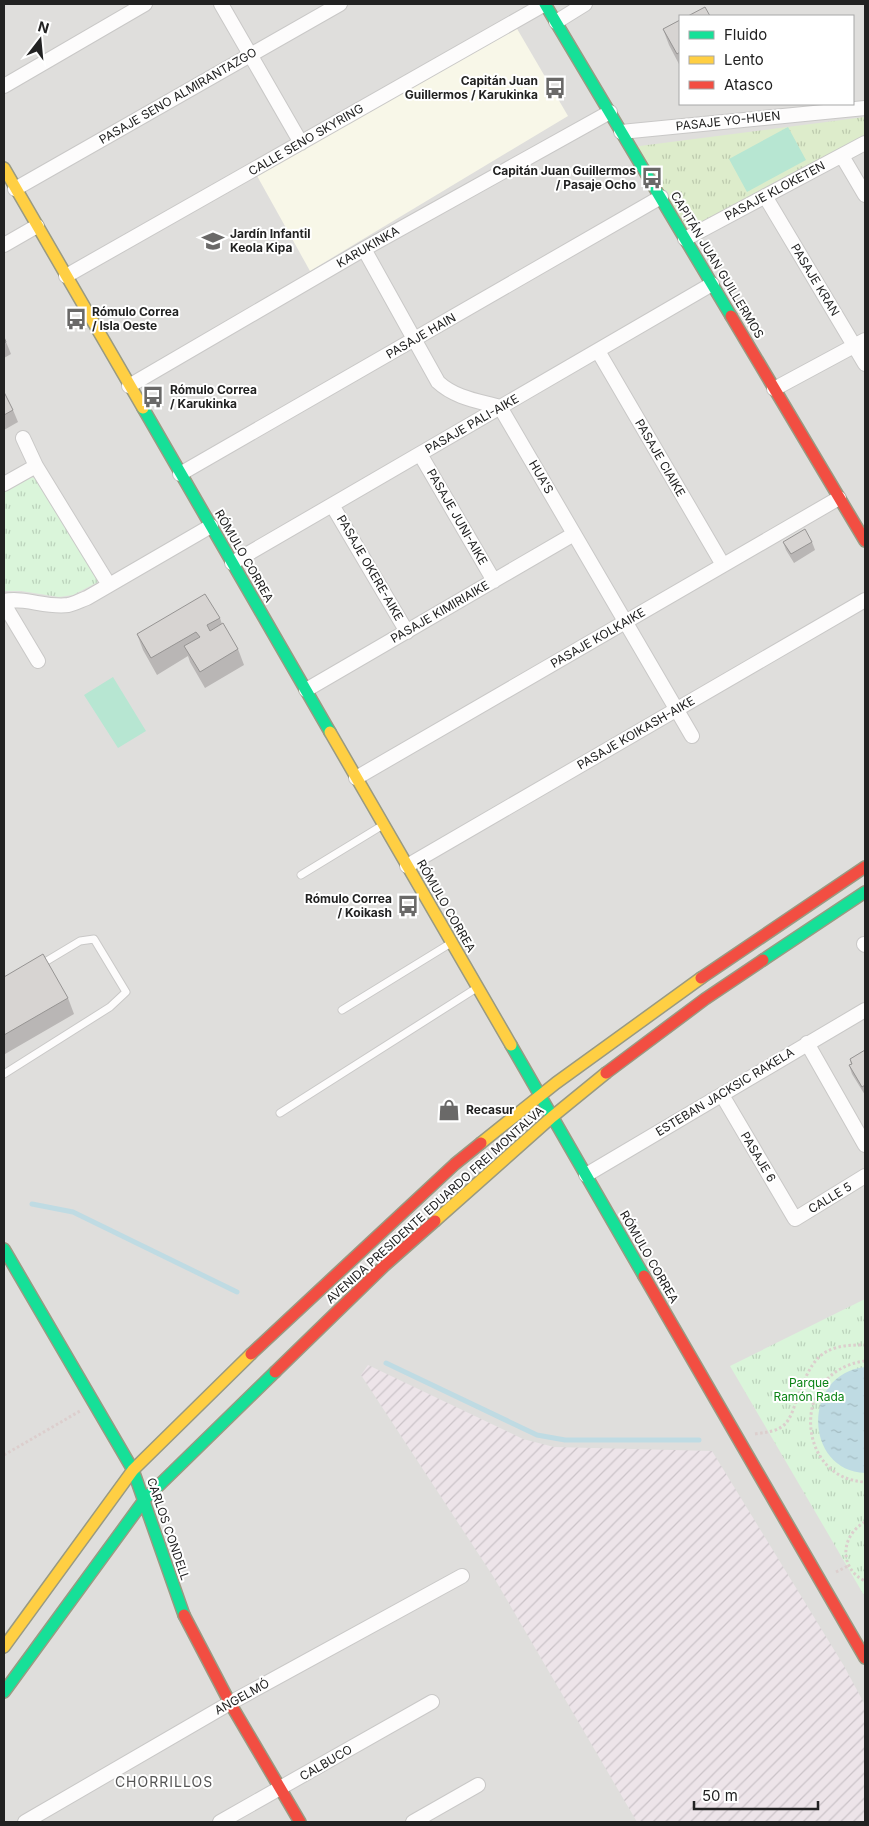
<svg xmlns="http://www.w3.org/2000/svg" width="869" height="1826" font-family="Inter,sans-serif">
  <defs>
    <pattern id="industrial-furrows" width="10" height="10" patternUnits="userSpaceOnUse" patternTransform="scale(1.25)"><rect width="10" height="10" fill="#ede4e9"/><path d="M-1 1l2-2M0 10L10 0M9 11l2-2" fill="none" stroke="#cbc3c8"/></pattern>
    <pattern id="grass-tufts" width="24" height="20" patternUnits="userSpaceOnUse" patternTransform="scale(1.25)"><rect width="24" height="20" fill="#ddeccb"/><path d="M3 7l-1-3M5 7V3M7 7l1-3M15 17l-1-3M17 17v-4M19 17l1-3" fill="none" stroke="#bdcaae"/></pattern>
    <pattern id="park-tufts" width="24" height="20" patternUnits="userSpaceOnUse" patternTransform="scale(1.25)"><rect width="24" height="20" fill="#daf5da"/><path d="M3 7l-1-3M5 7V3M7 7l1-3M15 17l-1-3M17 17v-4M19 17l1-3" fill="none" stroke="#bbd2bb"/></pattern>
    <pattern id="water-ripples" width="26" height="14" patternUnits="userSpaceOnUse" patternTransform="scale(1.25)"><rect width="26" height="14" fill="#bfdbe3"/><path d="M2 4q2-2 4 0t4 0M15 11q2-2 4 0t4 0" fill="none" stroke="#a4bcc2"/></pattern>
  </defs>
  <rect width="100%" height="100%" fill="#f0eeeb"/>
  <!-- residential -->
  <path fill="#dfdedc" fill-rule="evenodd" d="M4 4H865V1822H4ZM680 16H853V104H680Z"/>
  <!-- industrial -->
  <path fill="url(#industrial-furrows)" d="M368 1365 523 1439 554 1447 712 1451 844 1666 865 1705V1822H637L493 1576 361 1375Z"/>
  <!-- education -->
  <path fill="#f8f7e8" d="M516 27 568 116 310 271 256 174Z"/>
  <!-- grass -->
  <path fill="url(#grass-tufts)" d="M865 117V135L681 237 632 147Z"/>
  <!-- park -->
  <path fill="url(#park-tufts)" d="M29 477 35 478 39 482 98 582 73 595 59 597 21 591H4V492Z
    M865 1299V1597L730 1366Z"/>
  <!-- pitch -->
  <path fill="#b7e6d2" d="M788 127 806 160 747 192 729 159Z
    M113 677 146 731 118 748 84 695Z"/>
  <!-- water -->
  <path fill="url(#water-ripples)" d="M865 1367V1473C804 1471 801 1374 865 1367Z"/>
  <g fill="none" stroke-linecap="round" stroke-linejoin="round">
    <!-- stream -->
    <path stroke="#bfdbe3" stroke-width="5" d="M32 1204 73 1212 237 1292
      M386 1363 537 1435 565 1440H699"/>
    <!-- lane casing -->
    <g stroke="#c9c8c7" stroke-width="9">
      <path id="lane" d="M301 875 383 825
        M342 1010 451 943
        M4 1074 110 1007 126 992 94 939 80 941 40 965
        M280 1113 475 989"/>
    </g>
    <!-- street casing -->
    <g stroke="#c9c8c7" stroke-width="16">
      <path id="street" d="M221 4 301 143
        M556 22 585 4
        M4 86 145 4
        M621 132 865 108
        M842 156 865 195
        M15 189 340 4
        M765 196 865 364
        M685 239 865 143
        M4 245 37 226
        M364 249 438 382C455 398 479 401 500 407L692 736
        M66 276 545 4
        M598 351 723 565
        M129 386 364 249 610 112
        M774 389 865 340
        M23 438 36 466 109 585
        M420 454 494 581
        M180 474 661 197
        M4 484 36 466
        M332 505 407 632
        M232 563 712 284
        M4 601C25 597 46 608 68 605 74 604 81 600 87 598L211 526
        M4 604 38 661
        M306 690 574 534
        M356 778 839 498
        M407 866 865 600
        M864 944 865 945
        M807 1043 865 1145
        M722 1095 795 1219 865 1176
        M586 1175 865 1010
        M25 1822 230 1703 462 1576
        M220 1822 432 1702
        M413 1822 478 1785"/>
    </g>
    <!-- fast casing -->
    <g stroke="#999a82" stroke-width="14">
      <path id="fast" d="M545 4 731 316
        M143 408 330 732
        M763 960 865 892
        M511 1045 644 1276
        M4 1249 133 1470 184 1615
        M4 1692 145 1499 275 1372"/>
    </g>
    <!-- slow casing -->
    <g stroke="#999a82" stroke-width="14">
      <path id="slow" d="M4 168 143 408
        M330 732 511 1045
        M481 1143 556 1083 701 978
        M435 1221 552 1117 606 1073
        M4 1647 133 1470 251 1354"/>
    </g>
    <!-- jam casing -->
    <g stroke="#999a82" stroke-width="14">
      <path id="jam" d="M731 316 865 541
        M701 978 865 867
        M606 1073 705 999 763 960
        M644 1276 865 1658
        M251 1354 455 1164 481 1143
        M275 1372 384 1266 435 1221
        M184 1615 230 1703 300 1822"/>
    </g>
    <!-- path -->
    <path stroke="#dccecd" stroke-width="3" stroke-dasharray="2.5 2.5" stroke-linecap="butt" d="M865 1361C789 1371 796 1479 865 1482
      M805 1379 820 1386
      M755 1434C766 1432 776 1432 784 1425 790 1420 794 1408 796 1401 812 1360 818 1344 865 1345
      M4 1455 80 1411
      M865 1522C841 1535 838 1568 865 1581
      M836 1572 848 1566"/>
    <!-- lane -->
    <use href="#lane" stroke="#fdfcfc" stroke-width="7"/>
    <!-- street -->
    <use href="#street" stroke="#fdfcfc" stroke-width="14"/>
    <!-- fast -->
    <use href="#fast" stroke="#16e098" stroke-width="11"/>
    <!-- slow -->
    <use href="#slow" stroke="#ffcf43" stroke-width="11"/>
    <!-- jam -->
    <use href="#jam" stroke="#f24e42" stroke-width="11"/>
  </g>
  <!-- wall -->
  <path fill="#b9b6b5" d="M680 20V66L669 45 663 29Z
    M4 337 11 354 4 358Z
    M4 392 13 410 18 422 4 430Z
    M783 542H812L815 550 794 563 786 550Z
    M220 618 222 624 238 649 244 665 205 688 190 662 188 656 157 675 143 650 137 634Z
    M4 977 68 998 74 1014 5 1054 4 1051Z
    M865 1050V1095L852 1074 849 1065 851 1064 850 1059Z"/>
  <!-- building -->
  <path fill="#d7d4d2" stroke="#969493" d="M705 7 710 16H688Z
    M680 20V52L677 54 663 29Z
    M4 337 6 342 4 343Z
    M4 392 13 410 4 415Z
    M805 529 812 542 791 554 783 542Z
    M205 594 220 618 207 625 210 631 223 623 238 649 200 672 184 646 200 637 196 632 151 658 137 634Z
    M43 954 68 998 4 1035V977Z
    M865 1050V1085L862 1087 849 1065 852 1064 850 1059Z"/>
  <!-- icons -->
  <defs>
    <g id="bus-bare" transform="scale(1.725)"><path d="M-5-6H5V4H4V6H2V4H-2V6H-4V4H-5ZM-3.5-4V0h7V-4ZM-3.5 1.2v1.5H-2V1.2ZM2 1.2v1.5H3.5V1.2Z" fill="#6a6968" stroke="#fff" stroke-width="2.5" paint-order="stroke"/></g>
    <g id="school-bare" transform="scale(1.725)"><path d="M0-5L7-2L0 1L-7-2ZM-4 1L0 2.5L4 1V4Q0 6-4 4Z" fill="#6a6968" stroke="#fff" stroke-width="2.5" paint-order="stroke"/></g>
    <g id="shop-bare" transform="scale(1.725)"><path d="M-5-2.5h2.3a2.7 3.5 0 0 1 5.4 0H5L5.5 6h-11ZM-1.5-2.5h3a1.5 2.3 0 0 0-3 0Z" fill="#6a6968" stroke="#fff" stroke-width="2.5" paint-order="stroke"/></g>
  </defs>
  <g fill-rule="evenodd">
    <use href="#bus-bare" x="555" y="88"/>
    <use href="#bus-bare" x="652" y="178"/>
    <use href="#school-bare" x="213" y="241"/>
    <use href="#bus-bare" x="76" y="319"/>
    <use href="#bus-bare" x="153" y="397"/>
    <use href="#bus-bare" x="408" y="906"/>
    <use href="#shop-bare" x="449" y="1110"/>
  </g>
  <g text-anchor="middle" stroke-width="4" stroke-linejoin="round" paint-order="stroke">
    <!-- poi labels -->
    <g font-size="12" font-weight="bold" fill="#222" stroke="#fff" text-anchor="start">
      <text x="538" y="85" text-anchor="end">Capitán Juan<tspan x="538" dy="14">Guillermos / Karukinka</tspan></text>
      <text x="636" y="175" text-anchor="end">Capitán Juan Guillermos<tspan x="636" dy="14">/ Pasaje Ocho</tspan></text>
      <text x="230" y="238">Jardín Infantil<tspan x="230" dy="14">Keola Kipa</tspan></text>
      <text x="92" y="316">Rómulo Correa<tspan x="92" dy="14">/ Isla Oeste</tspan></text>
      <text x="170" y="394">Rómulo Correa<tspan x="170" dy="14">/ Karukinka</tspan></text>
      <text x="392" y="903" text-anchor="end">Rómulo Correa<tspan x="392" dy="14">/ Koikash</tspan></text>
      <text x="466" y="1114">Recasur</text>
    </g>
    <!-- street labels -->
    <g font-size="12" fill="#222" stroke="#fff">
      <text transform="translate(178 96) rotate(-30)" y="4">PASAJE SENO ALMIRANTAZGO</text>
      <text transform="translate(728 121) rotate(-6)" y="4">PASAJE YO-HUEN</text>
      <text transform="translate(306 140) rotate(-30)" y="4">CALLE SENO SKYRING</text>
      <text transform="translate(775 191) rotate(-28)" y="4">PASAJE KLOKETEN</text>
      <text transform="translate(368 247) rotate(-30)" y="4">KARUKINKA</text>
      <text transform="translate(717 265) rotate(59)" y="4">CAPITÁN JUAN GUILLERMOS</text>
      <text transform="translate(815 280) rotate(59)" y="4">PASAJE KRAN</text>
      <text transform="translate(421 336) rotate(-30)" y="4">PASAJE HAIN</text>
      <text transform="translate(472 424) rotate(-30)" y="4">PASAJE PALI-AIKE</text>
      <text transform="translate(660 458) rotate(60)" y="4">PASAJE CIAIKE</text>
      <text transform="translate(541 477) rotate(60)" y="4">HUA'S</text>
      <text transform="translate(457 517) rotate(60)" y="4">PASAJE JUNI-AIKE</text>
      <text transform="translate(244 556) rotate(60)" y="4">RÓMULO CORREA</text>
      <text transform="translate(370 568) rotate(60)" y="4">PASAJE OKERE-AIKE</text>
      <text transform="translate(440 612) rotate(-30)" y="4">PASAJE KIMIRIAIKE</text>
      <text transform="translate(598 638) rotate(-30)" y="4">PASAJE KOLKAIKE</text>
      <text transform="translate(636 733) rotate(-30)" y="4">PASAJE KOIKASH-AIKE</text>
      <text transform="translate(446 906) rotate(60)" y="4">RÓMULO CORREA</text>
      <text transform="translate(725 1092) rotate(-31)" y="4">ESTEBAN JACKSIC RAKELA</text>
      <text transform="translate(758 1157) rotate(59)" y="4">PASAJE 6</text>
      <text transform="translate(830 1198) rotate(-31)" y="4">CALLE 5</text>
      <text transform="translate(435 1205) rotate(-42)" y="4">AVENIDA PRESIDENTE EDUARDO FREI MONTALVA</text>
      <text transform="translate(649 1257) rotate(60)" y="4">RÓMULO CORREA</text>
      <text transform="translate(168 1529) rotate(71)" y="4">CARLOS CONDELL</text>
      <text transform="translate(242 1697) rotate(-29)" y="4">ANGELMÓ</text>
      <text transform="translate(326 1763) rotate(-30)" y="4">CALBUCO</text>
    </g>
    <!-- park labels -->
    <g font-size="12" fill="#0c8416" stroke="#fff">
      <text x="809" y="1387">Parque<tspan x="809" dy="14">Ramón Rada</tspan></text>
    </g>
    <!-- neighbourhood labels -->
    <g font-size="14" letter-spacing="1" fill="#555" stroke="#fff">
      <text x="164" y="1787">CHORRILLOS</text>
    </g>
  </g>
  <!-- border -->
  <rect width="869" height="1826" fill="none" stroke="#222222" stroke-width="10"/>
  <!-- legend -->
  <rect x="679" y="15" width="175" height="90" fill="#ffffff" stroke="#a7a7a7"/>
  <rect x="689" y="31" width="25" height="8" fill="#16e098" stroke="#a7a7a7"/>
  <text x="724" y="40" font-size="15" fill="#222222">Fluido</text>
  <rect x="689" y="56" width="25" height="8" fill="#ffcf43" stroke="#a7a7a7"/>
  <text x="724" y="65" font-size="15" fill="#222222">Lento</text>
  <rect x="689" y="81" width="25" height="8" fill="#f24e42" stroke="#a7a7a7"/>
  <text x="724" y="90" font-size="15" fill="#222222">Atasco</text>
  <!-- north arrow -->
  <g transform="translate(40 40) rotate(16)" stroke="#ffffff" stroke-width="4" paint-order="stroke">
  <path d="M0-4L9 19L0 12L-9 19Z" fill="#222222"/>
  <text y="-8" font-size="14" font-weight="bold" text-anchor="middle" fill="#222222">N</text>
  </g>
  <!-- scale -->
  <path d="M694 1801v8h124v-8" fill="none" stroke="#222222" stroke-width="2.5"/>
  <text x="702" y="1801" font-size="15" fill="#222222" stroke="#ffffff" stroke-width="4" paint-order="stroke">50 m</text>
</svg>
